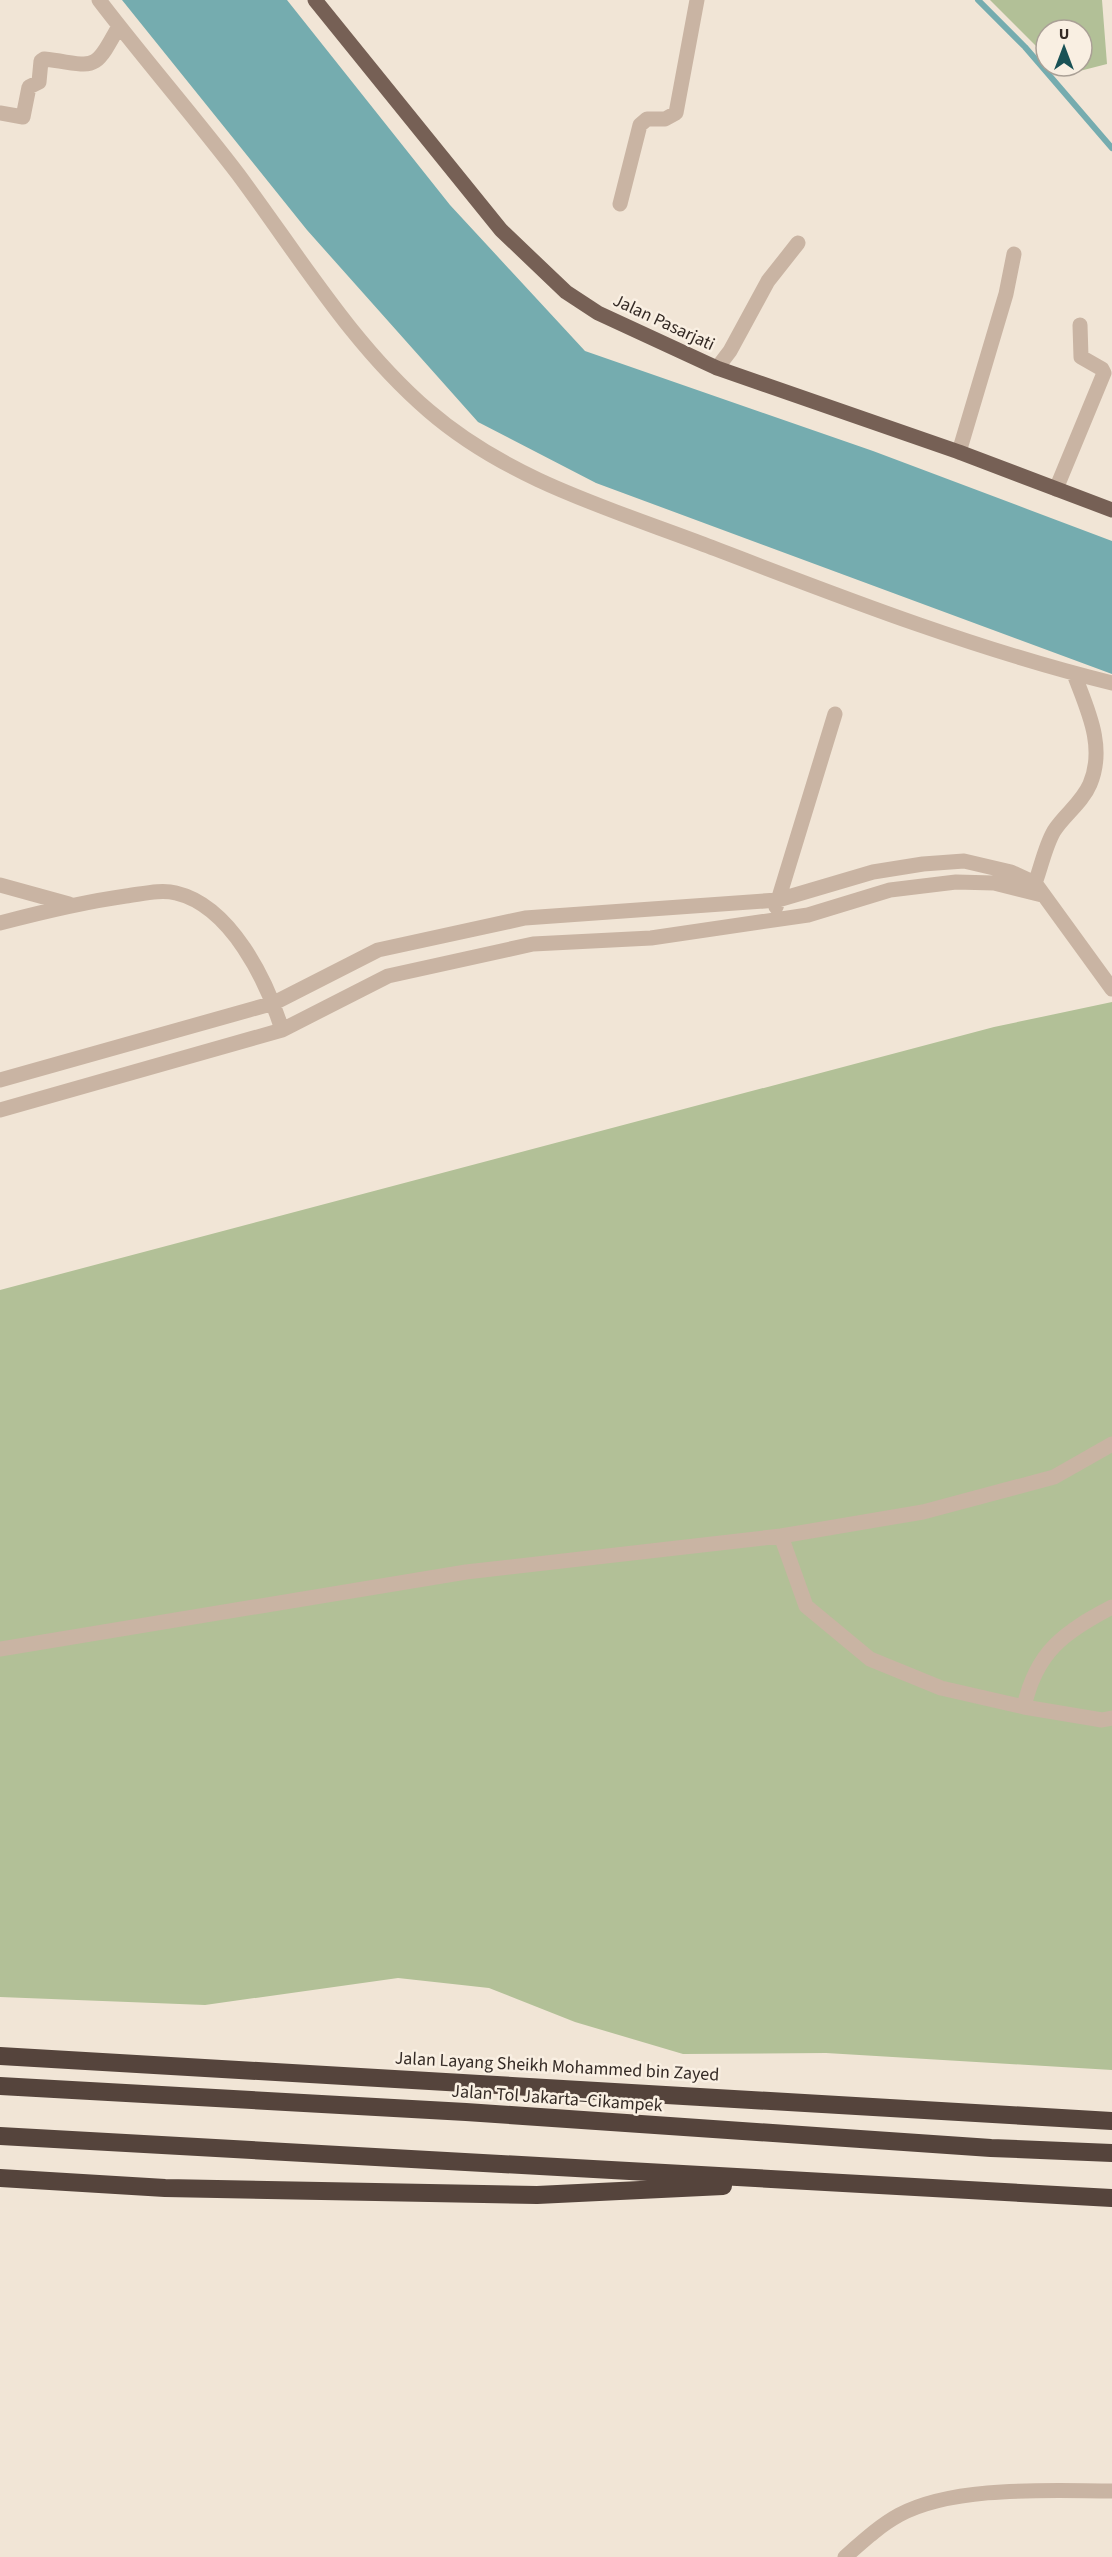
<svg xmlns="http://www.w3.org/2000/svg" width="1112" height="2557" font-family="'Source Sans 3',sans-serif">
  <rect width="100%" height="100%" fill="#f1e5d6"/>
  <!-- green -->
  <path fill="#b2c097" d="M990 0H1102L1107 64 1064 75 1056 66H1082V30H1046V56Z
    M1112 1002V2070L826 2053 683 2054 575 2022 489 1988 398 1978 205 2005 0 1997V1290L994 1027Z"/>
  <!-- water -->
  <path fill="#75acaf" d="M122 0H287L450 205 585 351 873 451 1112 541V674L596 483 478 422 307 230Z"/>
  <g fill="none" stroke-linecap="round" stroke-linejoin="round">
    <!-- stream -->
    <path stroke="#75acaf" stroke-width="6" d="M978 0 1025 47 1112 148"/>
    <!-- minor -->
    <path stroke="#c9b4a3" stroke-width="15" d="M99 0C144 59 193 115 238 174 299 256 352 345 429 411 509 480 611 509 708 546 841 597 974 649 1112 683
      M0 113 23 117 29 87 39 82 41 61 44 59C96 65 92 75 119 26
      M620 204 640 125 647 119H665L676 113 697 0
      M717 368 730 351 768 281 798 243
      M959 452 1006 294 1014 254
      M1056 489 1104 373 1102 369 1081 357 1080 325
      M0 885 69 904
      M1032 891C1040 873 1044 848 1054 831 1064 815 1082 803 1090 784 1106 746 1087 709 1074 674
      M776 907 835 714
      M0 923C42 912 83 902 126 896 142 894 161 889 176 893 231 906 267 981 282 1030
      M0 1080 274 1003 378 950 525 918 778 900 873 872 923 864 964 861 1011 872 1035 883 1112 989
      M0 1110 282 1030 388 976 533 944 651 938 808 915 890 890 956 882 994 883 1042 895
      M781 1536 806 1606 870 1659 941 1688 1024 1707 1102 1720 1112 1718
      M0 1649 466 1572 781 1536 923 1512 1054 1477 1112 1444
      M1024 1707C1036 1652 1064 1632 1112 1607
      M845 2557C862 2542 879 2526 899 2515 955 2485 1050 2491 1112 2491"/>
    <!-- major -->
    <path stroke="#766055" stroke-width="15" d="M315 0 501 230 566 292 598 313 717 368 959 452 1112 510"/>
    <!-- highway -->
    <path stroke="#55443c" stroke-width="18" d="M0 2056 1112 2121
      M0 2086 466 2112 991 2148 1112 2153
      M0 2136 1112 2198
      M0 2178 165 2188 537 2195 723 2186"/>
  </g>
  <g text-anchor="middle" stroke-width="5" stroke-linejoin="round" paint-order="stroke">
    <!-- street labels -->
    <g font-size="18" fill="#342a25" stroke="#f9efe2">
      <text transform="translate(664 322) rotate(25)" y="6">Jalan Pasarjati</text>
      <text transform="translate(557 2066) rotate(3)" y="6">Jalan Layang Sheikh Mohammed bin Zayed</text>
      <text transform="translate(557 2098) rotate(4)" y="6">Jalan Tol Jakarta–Cikampek</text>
    </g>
  </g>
  <!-- north arrow -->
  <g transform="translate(1064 48)"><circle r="28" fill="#f9efe2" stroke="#aaa096" stroke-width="1.5"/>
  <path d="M0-4.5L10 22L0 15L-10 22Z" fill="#1a5256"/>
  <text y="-9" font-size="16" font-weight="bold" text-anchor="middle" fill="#342a25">U</text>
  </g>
</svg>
